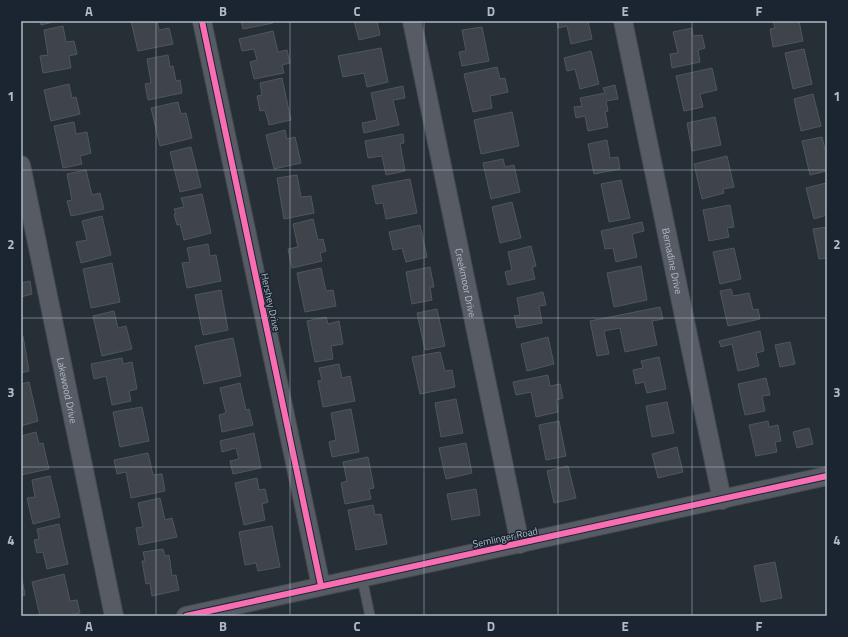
<svg xmlns="http://www.w3.org/2000/svg" width="848" height="637" font-family="'Titillium Web',sans-serif">
  <rect width="100%" height="100%" fill="#272f36"/>
  <!-- building -->
  <path fill="#3e444a" stroke="#4f565e" d="M40 21H57L41 25Z
    M131 21H157L159 30 169 28 173 44 138 51Z
    M241 21H273V23L243 29Z
    M354 21H377L380 35 359 40Z
    M557 21H588L592 39 571 44 567 26 558 28Z
    M773 21H799L803 41 773 47 770 29 775 28Z
    M63 26 66 42 74 41 77 54 69 56 71 68 43 73 40 56 48 55 44 30Z
    M482 27 489 61 462 66 459 52 466 51 462 30Z
    M692 28 693 36 702 35 705 48 698 50 700 62 672 68 670 54 678 53 673 32Z
    M273 31 278 52 287 50 290 63 282 65 284 73 254 79 250 62 257 60 254 49 242 51 239 39Z
    M381 48 388 82 367 87 364 73 343 77 338 56Z
    M804 49 812 84 793 89 785 53Z
    M591 51 599 84 580 89 575 69 567 71 564 58Z
    M168 55 170 67 173 66 176 81 180 80 182 93 148 100 145 84 151 83 147 59Z
    M497 67 500 79 505 78 508 92 490 96 492 108 473 112 464 74Z
    M712 68 717 90 700 94 703 107 684 111 676 76Z
    M282 78 291 120 269 125 265 110 260 111 257 96 262 95 260 83Z
    M69 84 72 98 76 97 80 114 51 121 44 90Z
    M615 85 618 99 606 101 608 111 605 112 608 127 588 131 585 116 576 118 574 107 582 106 580 98 605 93 603 88Z
    M403 86 405 98 393 100 399 125 364 133 362 123 377 120 371 93Z
    M813 94 821 126 801 131 794 99Z
    M178 102 181 114 186 113 192 138 160 146 151 108Z
    M512 112 519 146 481 154 474 120Z
    M715 117 721 145 692 151 687 123Z
    M74 122 76 134 87 132 91 153 80 156 82 164 63 168 54 126Z
    M285 130 287 139 295 137 301 163 274 169 266 135Z
    M403 134 404 143 400 144 405 171 386 175 382 156 368 158 365 141Z
    M822 137 827 157V171L810 175 802 141Z
    M607 140 610 158 618 157 620 169 594 174 588 144Z
    M191 147 201 187 180 192 170 152Z
    M727 156 734 187 723 189 724 193 702 199 694 164Z
    M503 159 505 167 514 165 520 192 491 199 483 163Z
    M86 170 92 195 100 193 104 209 71 216 67 201 72 200 67 174Z
    M297 175 301 197 311 196 314 213 284 219 277 178Z
    M410 179 417 213 386 219 383 203 376 204 372 186Z
    M621 180 630 218 609 222 601 184Z
    M826 183 827 215 814 219 806 188Z
    M202 194 211 233 184 240 180 224 177 225 174 214H176L174 209 184 207 181 198Z
    M512 202 521 238 500 243 492 207Z
    M730 205 734 227 727 228 729 237 709 241 703 210Z
    M102 216 111 255 81 263 76 242 87 240 82 221Z
    M313 219 318 240 323 239 326 251 320 253 322 261 292 268 288 249 298 247 293 224Z
    M642 222 644 231 632 234 637 257 616 262 613 248 605 249 601 231Z
    M420 225 427 257 406 262 402 248 393 250 389 232Z
    M827 227V258L819 259 813 229Z
    M208 244 210 256 216 255 221 281 187 288 182 263 190 262 187 248Z
    M531 246 536 266 532 267 535 279 508 285 505 272 512 270 508 252Z
    M734 248 741 279 720 284 713 252Z
    M112 263 120 302 91 308 83 269Z
    M641 266 647 300 614 307 607 273Z
    M430 267 434 287H430L432 300 412 304 406 272Z
    M321 268 326 291 333 290 336 306 305 312 297 273Z
    M30 281 32 294 21 297V283Z
    M731 289 733 296 749 293 753 310 758 309 760 319 728 326 720 291Z
    M221 290 228 330 203 335 195 295Z
    M543 292 546 305 539 306 542 323 517 328 514 316 520 315 517 298Z
    M660 307 663 319 652 321 657 345 625 352 620 328 604 331 609 354 597 356 590 321Z
    M437 309 445 346 425 350 417 313Z
    M114 311 118 328 126 326 132 349 102 356 93 316Z
    M326 317 328 324 339 321 343 344 331 346 333 359 315 362 307 321Z
    M760 331 764 351 756 353 759 366 738 371 732 344 721 347 719 341Z
    M21 336H23L29 371 21 373Z
    M548 337 554 364 527 371 521 344Z
    M233 338 241 376 204 384 195 346Z
    M790 342 795 364 780 367 775 345Z
    M440 352 445 371 452 370 455 387 420 394 412 357Z
    M659 357 666 389 647 393 644 382 636 384 633 370 643 368 641 361Z
    M122 358 123 364 132 362 137 389 129 391 131 401 112 405 106 376 94 379 91 364Z
    M339 364 342 378 350 376 355 401 323 407 318 381 322 380 319 368Z
    M548 375 550 386 560 384 563 398 556 400 558 412 536 417 531 392 516 395 513 382Z
    M766 378 770 395 762 396 765 411 745 415 738 384Z
    M29 382 38 421 21 426V384Z
    M240 383 246 410 249 409 253 425 222 432 219 415 226 413 220 388Z
    M456 399 463 433 441 437 435 403Z
    M667 402 674 433 652 437 646 406Z
    M142 407 149 441 120 447 113 412Z
    M351 409 359 452 332 457 329 442 336 440 331 413Z
    M559 421 566 456 546 460 539 425Z
    M768 421 769 427 778 425 781 441 775 442 777 452 756 456 749 425Z
    M809 428 813 444 797 448 793 432Z
    M36 432 39 444 43 443 49 469 21 475V436Z
    M254 433 261 468 233 474 230 461 239 459 236 448 222 452 220 441Z
    M466 443 472 473 446 479 439 448Z
    M677 447 683 472 658 478 652 454Z
    M148 453 153 475 162 474 165 491 131 498 126 472 117 474 114 460Z
    M368 457 374 488 369 489 371 499 345 504 341 483 347 481 343 462Z
    M568 466 576 498 554 503 547 471Z
    M50 476 60 517 33 524 27 498 35 497 32 480Z
    M257 478 259 490 265 489 268 502 262 504 265 520 244 525 235 483Z
    M476 489 480 515 452 520 447 494Z
    M160 498 165 520 172 518 177 537 139 545 136 528 143 527 138 503Z
    M373 505 375 515 381 514 387 544 356 550 348 510Z
    M59 524 68 564 47 569 43 552 37 553 34 540 39 539 37 529Z
    M272 526 280 567 258 571 256 563 245 565 239 532Z
    M163 549 165 556 169 555 172 576 176 575 179 590 152 596 150 583 146 584 142 561H145L143 552Z
    M775 562 782 598 761 602 754 566Z
    M64 574 70 601 77 600 80 613 65 616H40L32 582Z
    M22 579 25 595 21 596V580Z"/>
  <g fill="none" stroke-linecap="round" stroke-linejoin="round">
    <!-- service casing -->
    <g stroke="#454b51" stroke-width="11">
      <path id="service" d="M362 578 370 616"/>
    </g>
    <!-- minor casing -->
    <g stroke="#454b51" stroke-width="20">
      <g id="minor">
        <path d="M202 21 321 586"/>
        <path id="s1" d="M412 21 520 544"/>
        <path id="s2" d="M623 21 722 500"/>
        <path id="s3" d="M21 165 114 616"/>
        <path d="M186 616 827 476"/>
      </g>
    </g>
    <!-- service -->
    <use href="#service" stroke="#575c64" stroke-width="9"/>
    <!-- minor -->
    <use href="#minor" stroke="#575c64" stroke-width="18"/>
    <!-- cycleway casing -->
    <g stroke="#1a2531" stroke-width="8">
      <path id="cycleway" d="M202 21 321 586
        M186 616 827 476"/>
    </g>
    <!-- cycleway -->
    <use href="#cycleway" stroke="#f96db3" stroke-width="6"/>
  </g>
  <!-- grid -->
  <path fill="none" stroke="#b0bbc8" stroke-width="1" stroke-opacity="0.55" d="M156 21V616M290 21V616M424 21V616M558 21V616M692 21V616M21 170H827M21 318H827M21 467H827"/>
  <g text-anchor="middle" stroke-width="3" stroke-linejoin="round" paint-order="stroke">
    <!-- street labels -->
    <g font-size="10" fill="#b0bbc8" stroke="#1a2531">
      <text dy="4" stroke="none"><textPath href="#s2" startOffset="245">Bernadine Drive</textPath></text>
      <text dy="4" stroke="none"><textPath href="#s1" startOffset="267">Creekmoor Drive</textPath></text>
      <text transform="translate(271 302) rotate(78)" y="4">Hershey Drive</text>
      <text dy="4" stroke="none"><textPath href="#s3" startOffset="230">Lakewood Drive</textPath></text>
      <text transform="translate(505 537) rotate(-12)" y="4">Semlinger Road</text>
    </g>
  </g>
  <!-- border -->
  <rect width="848" height="637" fill="none" stroke="#1a2531" stroke-width="44"/>
  <rect x="22" y="22" width="804" height="593" fill="none" stroke="#b0bbc8" stroke-width="1.5"/>
  <g font-size="13" text-anchor="middle" font-weight="bold" fill="#b0bbc8">
    <text x="89" y="16">A</text>
    <text x="223" y="16">B</text>
    <text x="357" y="16">C</text>
    <text x="491" y="16">D</text>
    <text x="625" y="16">E</text>
    <text x="759" y="16">F</text>
    <text x="11" y="101">1</text>
    <text x="837" y="101">1</text>
    <text x="11" y="249">2</text>
    <text x="837" y="249">2</text>
    <text x="11" y="397">3</text>
    <text x="837" y="397">3</text>
    <text x="11" y="545">4</text>
    <text x="837" y="545">4</text>
    <text x="89" y="631">A</text>
    <text x="223" y="631">B</text>
    <text x="357" y="631">C</text>
    <text x="491" y="631">D</text>
    <text x="625" y="631">E</text>
    <text x="759" y="631">F</text>
  </g>
</svg>
